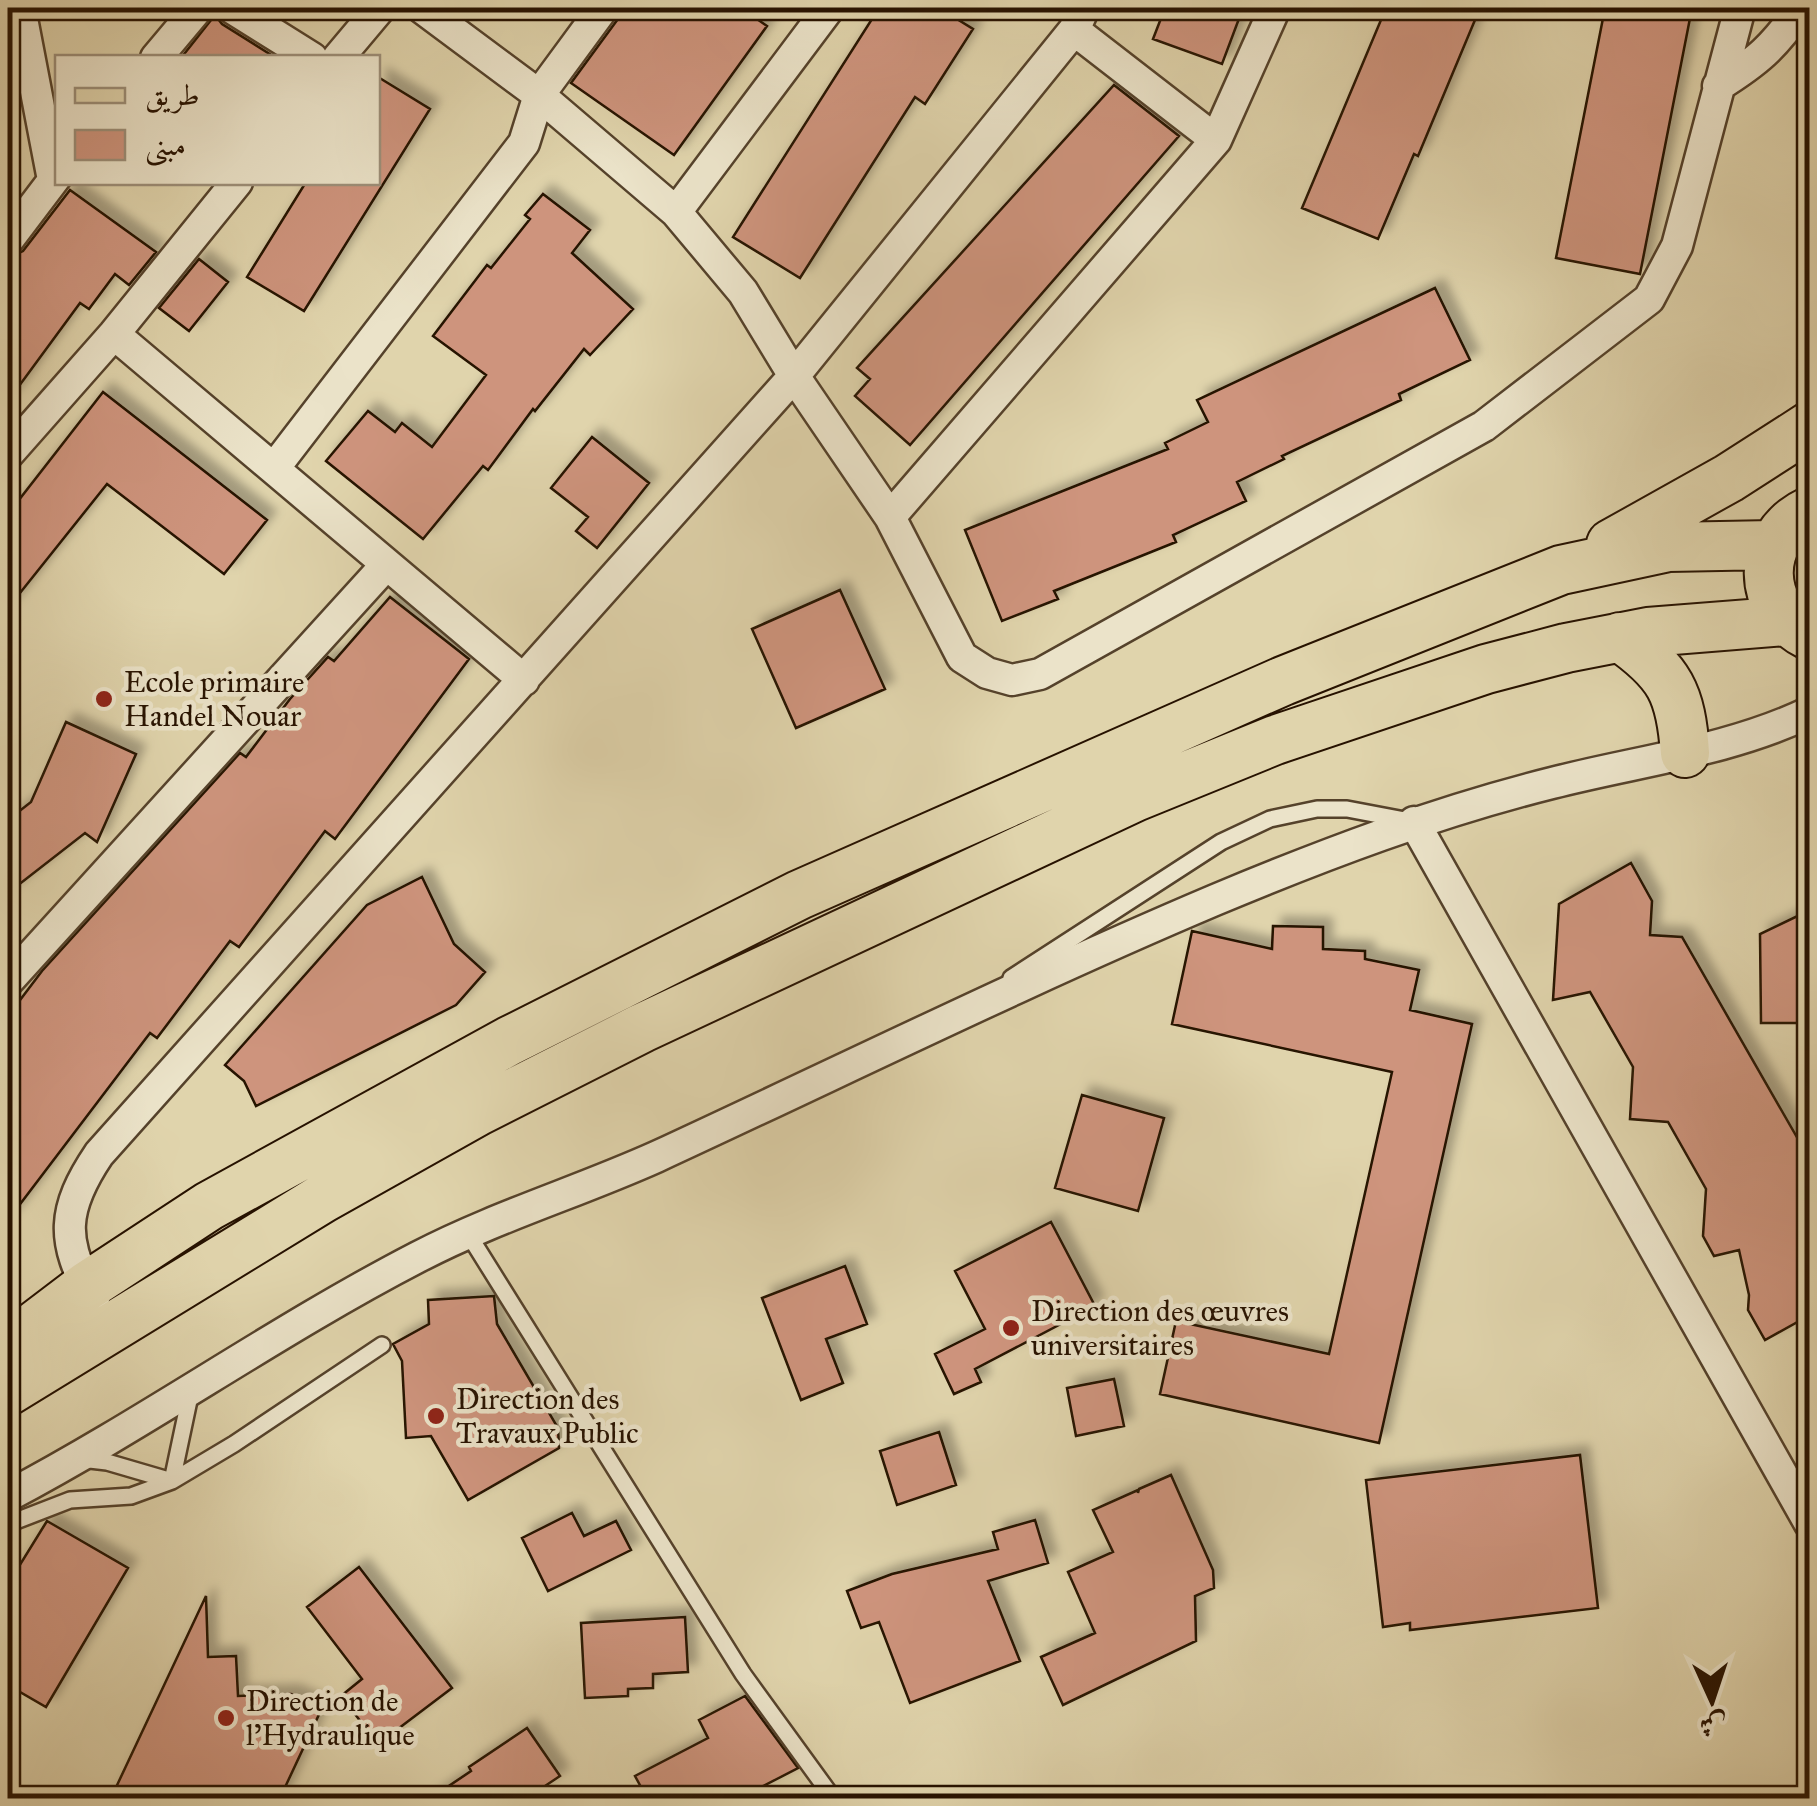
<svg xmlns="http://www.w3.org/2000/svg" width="1817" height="1806" font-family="'IM FELL Great Primer',Amiri,serif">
  <defs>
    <filter id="shadow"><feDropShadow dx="9" dy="-9" stdDeviation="5" flood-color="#0004"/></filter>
  </defs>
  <rect width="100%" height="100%" fill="#e0d4ac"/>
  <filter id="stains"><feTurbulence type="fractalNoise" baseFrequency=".002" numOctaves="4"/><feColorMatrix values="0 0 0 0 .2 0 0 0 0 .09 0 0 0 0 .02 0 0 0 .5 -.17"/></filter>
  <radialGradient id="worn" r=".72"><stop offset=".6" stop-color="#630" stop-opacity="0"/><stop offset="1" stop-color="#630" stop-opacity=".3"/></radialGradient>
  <!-- building -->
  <path fill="#ce947d" stroke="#271200" stroke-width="2.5" filter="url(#shadow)" d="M621 8H741L767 26 674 155 571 83 618 19Z
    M879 8H939L973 29 925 104 915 97 800 278 733 237Z
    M1165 8H1243L1222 64 1153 39Z
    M1386 8H1480L1418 156 1414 154 1378 239 1302 208Z
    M1605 8H1692L1640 274 1556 258Z
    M215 15 222 24 276 58H181Z
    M378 77 430 109 304 311 247 277 306 182H378Z
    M1114 85 1179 136 910 445 855 396 870 379 857 368Z
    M70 190 156 252 129 285 115 274 89 309 80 303 8 401V258L23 251Z
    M543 194 590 230 572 253 633 309 590 355 584 349 535 411 533 409 488 470 483 466 423 539 326 461 368 411 395 432 402 423 432 447 486 375 433 336 487 265 491 268 530 219 525 215Z
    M199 259 228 282 189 331 159 308Z
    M1435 288 1470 360 1399 394 1401 400 1282 456 1284 459 1237 482 1246 501 1173 535 1176 542 1054 591 1058 599 1002 621 965 530 1168 449 1165 443 1208 422 1197 400Z
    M103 392 267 520 224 574 107 484 8 608V514Z
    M592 437 649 483 597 548 576 531 588 517 551 488Z
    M840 590 885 689 796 728 752 629Z
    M390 597 469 659 335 839 325 831 239 947 230 941 157 1038 150 1033 8 1220V1016L42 971 240 753 246 757 290 699 328 657 334 661Z
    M66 722 136 754 97 842 85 833 8 893V820L31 802Z
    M1631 863 1652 901 1650 935 1682 937 1810 1160V1315L1765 1340 1748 1310 1749 1295 1739 1250 1714 1256 1703 1236 1706 1189 1668 1122 1630 1119 1633 1067 1590 992 1553 1000 1559 904Z
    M422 877 454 944 485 972 456 1005 256 1106 244 1081 225 1065 367 905Z
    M1810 910V1023H1761L1760 934Z
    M1273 926 1323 927V949L1365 951V959L1419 970 1410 1010 1472 1024 1379 1443 1160 1394 1176 1321 1329 1354 1392 1072 1172 1024 1192 931 1272 949Z
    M1082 1095 1164 1118 1138 1211 1055 1188Z
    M1051 1222 1095 1306 975 1369 981 1382 954 1394 935 1354 985 1329 955 1271Z
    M845 1266 867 1324 826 1339 843 1383 801 1400 762 1298Z
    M494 1296 497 1324 558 1428 559 1448 468 1500 431 1436 406 1438 402 1361 393 1344 429 1324 428 1300Z
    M1114 1379 1124 1426 1076 1436 1067 1388Z
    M939 1432 956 1485 897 1505 880 1451Z
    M1580 1455 1598 1608 1410 1630V1623L1383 1627 1366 1480Z
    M1171 1475 1213 1570 1214 1588 1195 1596 1196 1641 1063 1705 1041 1657 1095 1633 1068 1572 1113 1552 1093 1510 1138 1490V1493L1139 1489Z
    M572 1513 584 1536 616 1521 631 1550 548 1591 522 1538Z
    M1035 1520 1048 1563 988 1581 1020 1661 910 1703 879 1622 861 1628 847 1591 892 1574 998 1549 993 1532Z
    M47 1521 128 1568 46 1707 8 1685V1584Z
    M359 1567 452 1688 378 1744 341 1696 362 1679 307 1607Z
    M206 1596 208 1657 236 1656 238 1696 291 1694 322 1708 280 1798H111Z
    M685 1617 688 1672 653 1674V1688L628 1689V1696L585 1698 581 1623Z
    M745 1696 798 1768 740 1798H647L635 1776 708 1738 699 1720Z
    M527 1728 560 1776 527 1798H431L471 1771 469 1767Z"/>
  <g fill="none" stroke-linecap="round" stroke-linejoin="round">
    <!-- lane casing -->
    <g stroke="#55422b" stroke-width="20">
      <path id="lane" d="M1011 978 1221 842 1270 819 1317 809H1347L1405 820
        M467 1232 743 1674 833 1798
        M81 1459 107 1462 172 1481 191 1391
        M8 1524 70 1500 131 1496 172 1481 234 1444 382 1345"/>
    </g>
    <!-- street casing -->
    <g stroke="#55422b" stroke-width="35">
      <path id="street" d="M20 8 53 180
        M232 8 312 58
        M422 8 539 95 676 212 743 292 794 376 890 517 962 657 987 673 1012 680 1040 674 1484 426 1649 299 1677 246 1740 8
        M1074 30 1216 140
        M156 58 198 8
        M338 58 380 8
        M1718 86C1758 61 1774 47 1801 8
        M676 212 829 8
        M8 240 58 174
        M114 334 524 680
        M8 454 114 334 237 182
        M275 467 524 143 539 95 603 8
        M890 517 1216 140 1275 8
        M1414 822 1810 1524
        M8 981 386 565
        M94 1299C60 1241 62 1209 99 1154L794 376 1074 30 1084 8
        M8 1496C148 1422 277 1330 418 1257 495 1217 578 1192 656 1157 842 1071 1026 980 1215 900 1325 854 1436 812 1552 783 1637 761 1729 751 1810 712"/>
    </g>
    <!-- primary casing -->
    <g stroke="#271200" stroke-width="52">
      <path id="primary" d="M1810 511C1754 537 1756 610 1810 636
        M1611 544 1729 478 1810 426
        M1620 637C1670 672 1681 693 1685 753
        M8 1346 87 1286 209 1206 509 1041 799 895 1283 681 1561 570 1668 547 1773 545
        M8 1391 323 1198 478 1111 642 1028 1135 797 1275 740 1486 669 1566 648 1648 632 1786 621"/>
    </g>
    <!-- lane -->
    <use href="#lane" stroke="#ebe3c9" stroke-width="15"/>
    <!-- street -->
    <use href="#street" stroke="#ebe3c9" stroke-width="30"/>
    <!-- primary -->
    <use href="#primary" stroke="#e0d4ac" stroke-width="48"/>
  </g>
  <!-- markers -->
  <g fill="#8f2418" stroke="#ebe3c9" stroke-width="4">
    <circle cx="104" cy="699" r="10"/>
    <circle cx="1011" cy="1328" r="10"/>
    <circle cx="436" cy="1416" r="10"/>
    <circle cx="226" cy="1718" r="10"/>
  </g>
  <g text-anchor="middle" stroke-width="9" stroke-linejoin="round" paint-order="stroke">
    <!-- poi labels -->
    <g font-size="30" fill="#271200" stroke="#ebe3c9" text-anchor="start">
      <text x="124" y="692">Ecole primaire<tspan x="124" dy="34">Handel Nouar</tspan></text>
      <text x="1031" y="1321">Direction des œuvres<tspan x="1031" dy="34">universitaires</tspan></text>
      <text x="456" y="1409">Direction des<tspan x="456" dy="34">Travaux Public</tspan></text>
      <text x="246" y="1711">Direction de<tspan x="246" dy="34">l'Hydraulique</tspan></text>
    </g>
  </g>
  <!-- margin -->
  <rect width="1817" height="1806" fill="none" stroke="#e0d4ac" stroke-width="40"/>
  <rect x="10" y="10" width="1797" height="1786" fill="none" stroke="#271200" stroke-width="5"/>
  <rect x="20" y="20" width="1777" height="1766" fill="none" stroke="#271200" stroke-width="2.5"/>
  <!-- legend -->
  <rect x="55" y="55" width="325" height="130" fill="#ebe3c9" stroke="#9d8f79" stroke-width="2.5"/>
  <rect x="75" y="88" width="50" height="15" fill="#e0d4ac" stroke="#9d8f79" stroke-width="2.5"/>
  <text x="145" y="105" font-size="30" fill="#271200">طريق</text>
  <rect x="75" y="130" width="50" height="30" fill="#ce947d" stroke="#9d8f79" stroke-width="2.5"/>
  <text x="145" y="155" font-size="30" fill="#271200">مبنى</text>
  <!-- north arrow -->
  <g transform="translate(1712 1701) rotate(177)" stroke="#ebe3c9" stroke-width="8" paint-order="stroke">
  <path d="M0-8L18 38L0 25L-18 38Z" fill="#271200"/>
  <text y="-15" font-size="28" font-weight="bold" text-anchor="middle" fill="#271200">ش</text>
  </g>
  <rect width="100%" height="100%" filter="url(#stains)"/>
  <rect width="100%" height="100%" fill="url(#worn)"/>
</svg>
